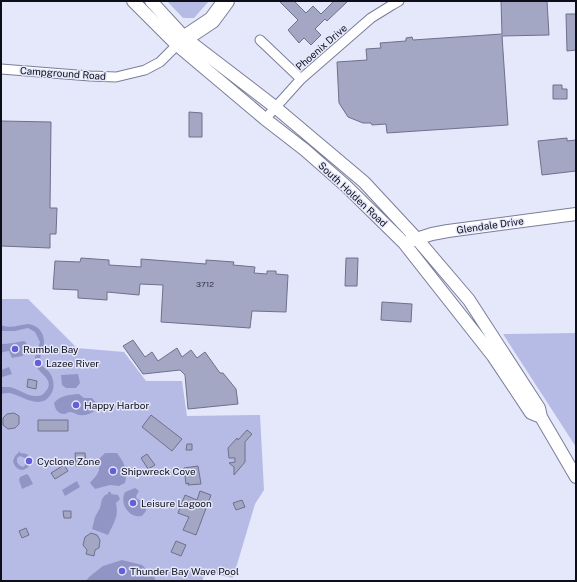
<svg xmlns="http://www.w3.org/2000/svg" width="577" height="582" font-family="'Public Sans',sans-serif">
  <rect width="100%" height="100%" fill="#e5e7fa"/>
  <!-- green -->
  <path fill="#b6bbe6" d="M167 1H209L194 18H183Z
    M1 299H28L77 348 124 352 146 381H182L187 416 260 415 264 490 255 504 233 578 206 572 202 581H1Z
    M576 333V447L503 334Z"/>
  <!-- water -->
  <path fill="#9195c6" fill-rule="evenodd" d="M28 324C39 325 45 334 44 345 44 349 42 351 41 354 40 357 40 361 41 364 43 368 47 369 50 373 54 379 55 388 51 394 41 411 23 396 10 393 7 393 4 393 1 394V387C4 387 7 387 10 387 19 389 28 397 37 396 40 396 43 395 45 392 57 379 37 374 35 363 34 356 38 349 40 342L35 332 28 328 15 331H1V325C10 329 19 325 28 324Z
    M24 341C29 345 28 347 28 353L22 356 12 358 9 351 3 352 1 354V344C9 344 16 342 24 341Z
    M9 367 12 374 2 377 1 370Z
    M78 374 80 383 76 388H66L62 385 61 375Z
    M79 394 84 398H92L97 404V409C91 414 84 417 76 414 74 413 73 412 70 412 68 412 66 414 64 414 57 414 55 408 54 403 61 395 68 395 79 394Z
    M20 451V453L27 454C38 468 17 478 13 461L15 456ZM20 456 25 458 27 461 26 464 23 467 19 465 17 462V458Z
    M105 453H117C125 464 128 470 125 483L119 486 110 485 95 489 90 483C99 473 100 472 99 459Z
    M27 474 29 476 33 484 22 489 19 480 20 477Z
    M77 481 80 487 65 496 62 490Z
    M135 488 139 491 136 496 137 499 140 500 146 506V511L142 516C129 519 119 503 125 492Z
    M108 492H111V494L118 495 120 499 116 503C119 517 114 522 108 535L92 529 95 517 100 508 102 499 105 495 108 494Z
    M122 560 142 565 154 577 156 581H86L89 577 103 566Z"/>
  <!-- building -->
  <path fill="#a3a7c4" stroke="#6e708c" d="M279 1H294L306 13 313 6 321 14 334 1H348L327 21 325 19 315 29 321 35 311 45 304 38 299 43 288 30 298 20Z
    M501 1H547L549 35 502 36 508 125 387 133 386 124 372 125 371 123H363L348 117 339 103 337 62 367 60 366 49 381 48 380 43 406 41V38L412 37 413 40 502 34Z
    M566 14H576V50L567 51Z
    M553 85H562V89H567V99H553Z
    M189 112 202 113V137H189Z
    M1 121 51 122 50 208H57L56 234H50V248L1 246Z
    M567 138V141L576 140V171L542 175 538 141Z
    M81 258 109 260V265L141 267V259L206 264V260L234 262 233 265 255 267 254 273 267 274V271H276V274L288 275 286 312 252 311 250 328 161 322 163 285 140 284 139 295 107 292V300L78 298V290L53 289 55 261 80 262Z
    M346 258H358L357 286H345Z
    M382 302 412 304 411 322 381 320Z
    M133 340 145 357 152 352 158 361 177 348 182 357 191 350 197 358 205 352 220 373H223L236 389 238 404 188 409 185 375 180 370 143 374 123 346Z
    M28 379 37 381 36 389 27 387Z
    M14 413 19 416V424L15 428 8 429 3 425V418L7 414Z
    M151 415 182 439 172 451 142 427Z
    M38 420H68V431H38Z
    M247 430 252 434 245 442V462L234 475V467L229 463 235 462V458H229L228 448 237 438 238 440Z
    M187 444H192V450H186Z
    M75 453H85L86 466H76Z
    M147 454 155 465 148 469 141 458Z
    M64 465 68 471 55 479 51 473Z
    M198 466 201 484 188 485 189 483 186 484 184 468Z
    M200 491 211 495 196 535 183 530 189 517 178 513 185 495 197 500Z
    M242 500 245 507 236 510 233 503Z
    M63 511H71V518H64Z
    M26 528 29 535 22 538 19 531Z
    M91 533 97 535 100 540 99 548 95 550 94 556 86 554 87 550 83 545 85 537Z
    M176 541 186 545 181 556 171 552Z"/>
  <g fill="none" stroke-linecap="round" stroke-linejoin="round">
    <!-- street casing -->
    <g stroke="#7b7e9a" stroke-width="11">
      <path id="street" d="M260 40 301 79
        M1 69 90 76 116 77 145 70 160 62 177 45
        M265 119 301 79 371 18 392 5 399 1"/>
    </g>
    <!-- secondary casing -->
    <g stroke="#7b7e9a" stroke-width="14">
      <path id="secondary" d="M133 1 177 45 265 119 305 150 346 186 404 243 493 356 531 413 541 417
        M151 1 185 38 275 107 364 182 417 239 469 300 539 408 541 417 576 477
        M410 241 432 234 448 231 576 214"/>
    </g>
    <!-- highway casing -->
    <g stroke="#7b7e9a" stroke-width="18">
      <path id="highway" d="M185 38 212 20 226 1"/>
    </g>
    <!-- street -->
    <use href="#street" stroke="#fff" stroke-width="9"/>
    <!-- secondary -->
    <use href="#secondary" stroke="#fff" stroke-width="12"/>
    <!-- highway -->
    <use href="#highway" stroke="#fff" stroke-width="16"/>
  </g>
  <!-- markers -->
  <g fill="#645fd8" stroke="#e5e7fa" stroke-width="1.5">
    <circle cx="15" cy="349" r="4"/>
    <circle cx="38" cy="363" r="4"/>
    <circle cx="76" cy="405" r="4"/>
    <circle cx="29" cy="461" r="4"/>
    <circle cx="113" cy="471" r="4"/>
    <circle cx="133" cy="503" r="4"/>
    <circle cx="122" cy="571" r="4"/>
  </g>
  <g text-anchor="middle" stroke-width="3" stroke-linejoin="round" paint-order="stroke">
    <!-- number labels -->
    <g font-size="8" fill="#323444">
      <text x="205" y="287">3712</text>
    </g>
    <!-- street labels -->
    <g font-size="10" fill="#0d0e19" stroke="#e5e7fa">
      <text transform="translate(321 47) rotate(-41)" y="4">Phoenix Drive</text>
      <text transform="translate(63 73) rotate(4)" y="4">Campground Road</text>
      <text transform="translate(353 194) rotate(43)" y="4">South Holden Road</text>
      <text transform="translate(490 225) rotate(-8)" y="4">Glendale Drive</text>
    </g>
    <!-- poi labels -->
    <g font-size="10" fill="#0d0e19" stroke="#e5e7fa" text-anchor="start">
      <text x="23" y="353">Rumble Bay</text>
      <text x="46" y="367">Lazee River</text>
      <text x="84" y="409">Happy Harbor</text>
      <text x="37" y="465">Cyclone Zone</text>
      <text x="121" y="475">Shipwreck Cove</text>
      <text x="141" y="507">Leisure Lagoon</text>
      <text x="130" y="575">Thunder Bay Wave Pool</text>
    </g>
  </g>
  <!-- border -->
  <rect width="577" height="582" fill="none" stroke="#0d0e19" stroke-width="4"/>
</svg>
